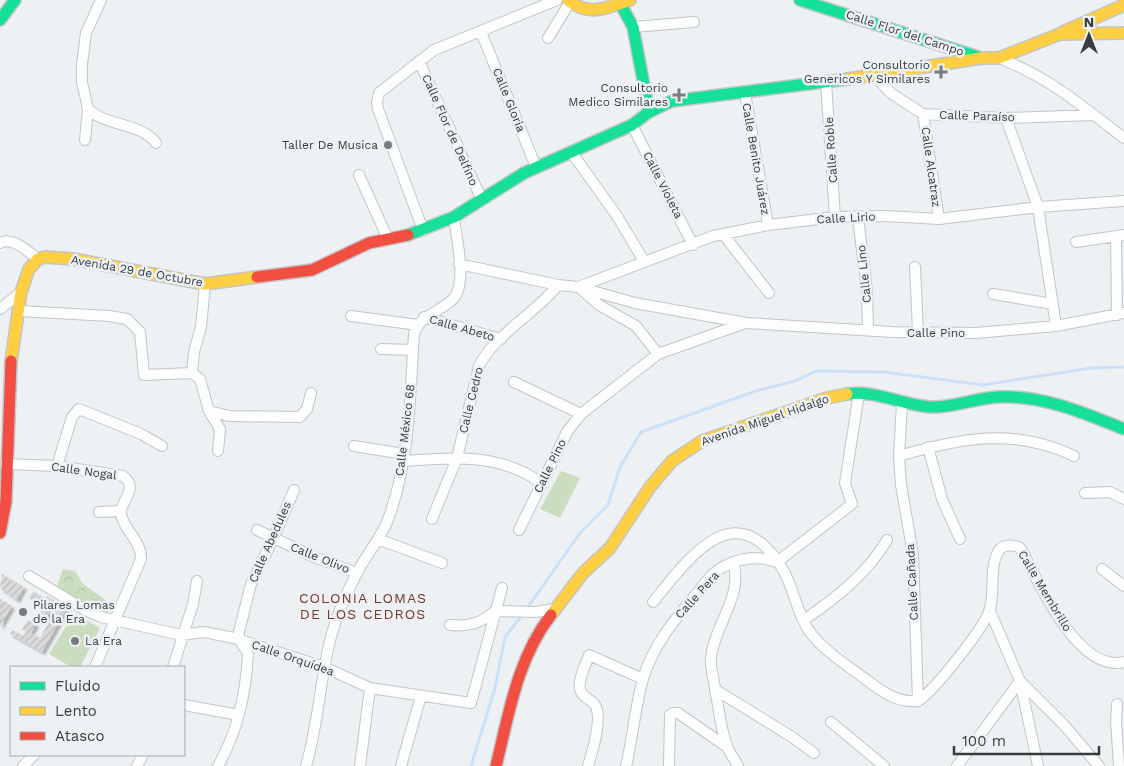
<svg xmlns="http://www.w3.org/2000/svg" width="1124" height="766" font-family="'Work Sans',sans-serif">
  <defs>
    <pattern id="park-crowns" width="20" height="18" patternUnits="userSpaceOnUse" patternTransform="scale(1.25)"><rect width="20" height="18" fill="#caddbf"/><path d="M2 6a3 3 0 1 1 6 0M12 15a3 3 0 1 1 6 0" fill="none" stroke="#aebfa5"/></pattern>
    <pattern id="building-hatch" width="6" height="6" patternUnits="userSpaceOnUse" patternTransform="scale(1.25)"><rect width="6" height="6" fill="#dadada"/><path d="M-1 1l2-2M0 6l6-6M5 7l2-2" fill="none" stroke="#bcbcbc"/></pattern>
    <filter id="shadow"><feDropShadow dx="3" dy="3" stdDeviation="1" flood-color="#0004"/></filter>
  </defs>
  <rect width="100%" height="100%" fill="#eef1f3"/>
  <!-- green -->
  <path fill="#caddbf" d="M561 471 580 478 560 518 540 509Z
    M74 613 100 628 80 667H71L49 654Z"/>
  <!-- park -->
  <path fill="url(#park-crowns)" d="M63 569 75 571 83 584 107 601 108 613 91 611 56 590Z"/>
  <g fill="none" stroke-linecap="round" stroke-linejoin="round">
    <!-- stream -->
    <path stroke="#cae1f8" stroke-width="3" d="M526 610 580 533 608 505 620 467 641 432 759 390 795 381 816 371 884 372 983 385 1091 368 1124 367
      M471 766 495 688 505 637 522 615"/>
  </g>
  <!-- building -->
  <path fill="url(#building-hatch)" filter="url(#shadow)" d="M2 574 24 587 17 600 0 588Z
    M33 591 42 597 38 603 29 598Z
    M47 596 55 601 44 622 36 617Z
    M0 599 12 606 0 627Z
    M59 604 67 608 42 652 10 634 12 630 24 636 26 632 22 629 28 620 36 624 31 633 40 638Z"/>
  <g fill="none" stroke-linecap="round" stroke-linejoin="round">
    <!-- street casing -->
    <g stroke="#c3c5c6" stroke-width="12">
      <path id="street" d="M633 27 694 22
        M481 32 536 167
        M548 38 570 2
        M999 58C1051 78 1081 106 1124 138
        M419 61 481 198
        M878 74 882 84 892 94 923 114 1006 118 1094 115
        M826 82 835 217
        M745 93 768 225
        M88 109C107 127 140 122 156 143
        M923 114 939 219
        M1006 118 1038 207 1056 326
        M632 125 693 245
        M85 140 88 109 82 82V64L86 33 101 0
        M572 153 617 216 644 261
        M359 175 388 239
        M858 218 867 291 868 330
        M423 230 378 109 377 102 379 93 434 50 557 0
        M723 234 769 293
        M1116 236 1117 315
        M1076 242 1124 235
        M0 243C13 236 28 252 38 259
        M459 264 558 285 578 287 635 303 746 323 892 332 976 333 1056 326 1124 313
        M915 267 918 332
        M578 287 713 236 768 225 835 217 886 216 939 219 1038 207 1124 201
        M581 289 599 305 636 326 658 354
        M993 294 1053 304
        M0 309 21 292
        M19 311 109 316 127 319 140 332 144 375 192 373
        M351 316 418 325
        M424 317 501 339
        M381 349 413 350
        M192 373 200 379 209 411 229 416 300 417 307 409 311 393
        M192 373 194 352 201 327 205 284
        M514 382 581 414
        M902 403 899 456 901 485 913 554 918 701
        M209 411 220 429 218 451
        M354 446 404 454
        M928 447 942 499 960 539
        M899 456C960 438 1014 427 1074 456
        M403 461C451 457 501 453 541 483
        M6 464 57 466 123 476C139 488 122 499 121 512 121 528 142 540 141 559L95 667
        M57 466 72 417 79 409 141 434 162 446
        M1085 493 1110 492 1124 499
        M99 512 121 511
        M432 519 457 458 479 366C494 335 536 313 558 285
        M257 530 314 557 357 573
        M519 530 567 432 581 414 658 354 745 323
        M378 539 442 563
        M733 562C744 595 714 626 711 658 710 669 714 678 715 689 719 708 720 727 727 746 729 753 735 759 738 766
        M1102 569 1124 586
        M29 576 87 611 101 617 181 635 204 632 234 638 324 667 370 688 471 703 502 588
        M653 602C689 558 735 492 782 568 794 587 796 612 809 631 823 650 845 664 864 678 881 691 896 703 918 701 933 692 987 625 990 608 995 591 989 569 998 552 1002 544 1012 545 1019 547L1024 554C1040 586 1079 673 1124 662
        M990 611 1020 681 1064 725 1099 766
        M804 620C836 598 867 574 887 540
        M450 625C469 627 481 623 495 611L535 612 555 609
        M173 667 193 604 197 581
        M1020 681 1038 766
        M716 690 792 737 814 753
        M1117 704 1116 721 1119 766
        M184 705 239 715
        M831 722 884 766
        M23 766 34 755
        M137 766 143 755
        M218 766C237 733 246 692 248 654L239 639V632L251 584 273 539 294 490
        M306 766C319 722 320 676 332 633 337 615 348 590 357 573 366 554 382 538 389 517 410 459 410 395 414 334 421 317 427 318 441 308 446 305 453 300 456 295 466 277 456 236 454 217
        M360 766 370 688
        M401 766 421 696
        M588 766C592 753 603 718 595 705 592 700 584 698 581 692 576 683 586 664 589 655L643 679
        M626 766C633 737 635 707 643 679 653 645 675 619 698 592 706 582 713 571 725 566 742 557 760 556 777 562L852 504 845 483 859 393
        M669 766 670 715 673 713H678L727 747
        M957 766 1020 681"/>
    </g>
    <!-- fast casing -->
    <g stroke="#c3c5c6" stroke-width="14">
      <path id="fast" d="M800 0 978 57
        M620 3 633 27 649 112
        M0 20 15 0
        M408 235 454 217 524 173 632 125 649 112 672 101 848 79
        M847 394C876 390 902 405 930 407 953 408 975 398 998 397 1043 395 1084 413 1124 429"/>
    </g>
    <!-- slow casing -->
    <g stroke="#c3c5c6" stroke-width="14">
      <path id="slow" d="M568 0C588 17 608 8 630 0
        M1063 32 1124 5
        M848 79 981 58H999L1060 34 1124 33
        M11 361 21 292 29 269 38 259 45 257 73 259 205 284 257 277
        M551 615 583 573 610 548 650 487 672 461 702 441 827 398 847 394"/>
    </g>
    <!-- jam casing -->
    <g stroke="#c3c5c6" stroke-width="14">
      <path id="jam" d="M257 277 312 270 369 243 408 235
        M0 533 6 501 11 361
        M496 766C509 714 517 659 551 615"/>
    </g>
    <!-- street -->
    <use href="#street" stroke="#fcfdfd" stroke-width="10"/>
    <!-- fast -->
    <use href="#fast" stroke="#16e098" stroke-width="11"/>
    <!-- slow -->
    <use href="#slow" stroke="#ffcf43" stroke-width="11"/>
    <!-- jam -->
    <use href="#jam" stroke="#f24e42" stroke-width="11"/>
  </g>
  <!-- markers -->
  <g fill="#797b7d" stroke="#ecf1f5" stroke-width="2">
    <path d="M938.5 64.5h5v5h5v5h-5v5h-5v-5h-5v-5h5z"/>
    <path d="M676.5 87.5h5v5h5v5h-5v5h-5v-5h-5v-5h5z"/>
    <circle cx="388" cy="145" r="5"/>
    <circle cx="23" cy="612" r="5"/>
    <circle cx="75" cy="641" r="5"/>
  </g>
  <g text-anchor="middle" stroke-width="5" stroke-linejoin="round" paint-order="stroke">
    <!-- street labels -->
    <g font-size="12" fill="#3a3c3d" stroke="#ecf1f5">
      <text transform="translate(905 33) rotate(18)" y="4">Calle Flor del Campo</text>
      <text transform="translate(509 100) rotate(68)" y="4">Calle Gloria</text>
      <text transform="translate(977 116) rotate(2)" y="4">Calle Paraíso</text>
      <text transform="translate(450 130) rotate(66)" y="4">Calle Flor de Delfino</text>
      <text transform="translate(831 150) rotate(-94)" y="4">Calle Roble</text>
      <text transform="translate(756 159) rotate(80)" y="4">Calle Benito Juárez</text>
      <text transform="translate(931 167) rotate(82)" y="4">Calle Alcatraz</text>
      <text transform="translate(663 185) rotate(63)" y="4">Calle Violeta</text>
      <text transform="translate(846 218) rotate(-3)" y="4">Calle Lirio</text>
      <text transform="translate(137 271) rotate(10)" y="4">Avenida 29 de Octubre</text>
      <text transform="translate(864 274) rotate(-96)" y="4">Calle Lino</text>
      <text transform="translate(462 328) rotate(16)" y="4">Calle Abeto</text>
      <text x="936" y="337">Calle Pino</text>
      <text transform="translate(471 400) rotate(-76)" y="4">Calle Cedro</text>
      <text transform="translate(765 420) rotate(-19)" y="4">Avenida Miguel Hidalgo</text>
      <text transform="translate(405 430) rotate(-83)" y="4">Calle México 68</text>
      <text transform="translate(550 466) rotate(-64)" y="4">Calle Pino</text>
      <text transform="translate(84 471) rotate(8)" y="4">Calle Nogal</text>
      <text transform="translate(270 542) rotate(-66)" y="4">Calle Abedules</text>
      <text transform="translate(320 558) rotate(22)" y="4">Calle Olivo</text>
      <text transform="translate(912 582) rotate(-93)" y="4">Calle Cañada</text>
      <text transform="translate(1045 591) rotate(59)" y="4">Calle Membrillo</text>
      <text transform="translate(697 595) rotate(-48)" y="4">Calle Pera</text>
      <text transform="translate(293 658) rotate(19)" y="4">Calle Orquídea</text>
    </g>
    <!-- poi labels -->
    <g font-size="12" fill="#3a3c3d" stroke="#ecf1f5" text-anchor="end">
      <text x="930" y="69">Consultorio<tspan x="930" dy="14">Genericos Y Similares</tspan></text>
      <text x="668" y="92">Consultorio<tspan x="668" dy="14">Medico Similares</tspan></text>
      <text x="378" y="149">Taller De Musica</text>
      <text x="33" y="609" text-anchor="start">Pilares Lomas<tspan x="33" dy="14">de la Era</tspan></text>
      <text x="85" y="645" text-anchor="start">La Era</text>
    </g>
    <!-- neighbourhood labels -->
    <g font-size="14" letter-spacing="1" fill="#7c3726" stroke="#ecf1f5">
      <text x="363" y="603">COLONIA LOMAS<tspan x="363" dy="16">DE LOS CEDROS</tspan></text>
    </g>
  </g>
  <!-- legend -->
  <rect x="10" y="666" width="175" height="90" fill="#ecf1f5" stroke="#a5a9ab"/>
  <rect x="20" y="682" width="25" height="8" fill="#16e098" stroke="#a5a9ab"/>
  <text x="55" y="691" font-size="15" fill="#3a3c3d">Fluido</text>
  <rect x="20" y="707" width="25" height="8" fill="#ffcf43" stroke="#a5a9ab"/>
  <text x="55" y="716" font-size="15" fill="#3a3c3d">Lento</text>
  <rect x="20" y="732" width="25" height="8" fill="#f24e42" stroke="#a5a9ab"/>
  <text x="55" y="741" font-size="15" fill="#3a3c3d">Atasco</text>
  <!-- north arrow -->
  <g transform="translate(1089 35)" stroke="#ecf1f5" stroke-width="4" paint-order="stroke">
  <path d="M0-4L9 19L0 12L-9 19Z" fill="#3a3c3d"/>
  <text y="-8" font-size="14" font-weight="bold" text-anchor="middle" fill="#3a3c3d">N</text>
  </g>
  <!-- scale -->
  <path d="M954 746v8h145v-8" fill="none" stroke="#3a3c3d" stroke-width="2.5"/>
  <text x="962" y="746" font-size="15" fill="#3a3c3d" stroke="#ecf1f5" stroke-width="4" paint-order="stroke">100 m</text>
</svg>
